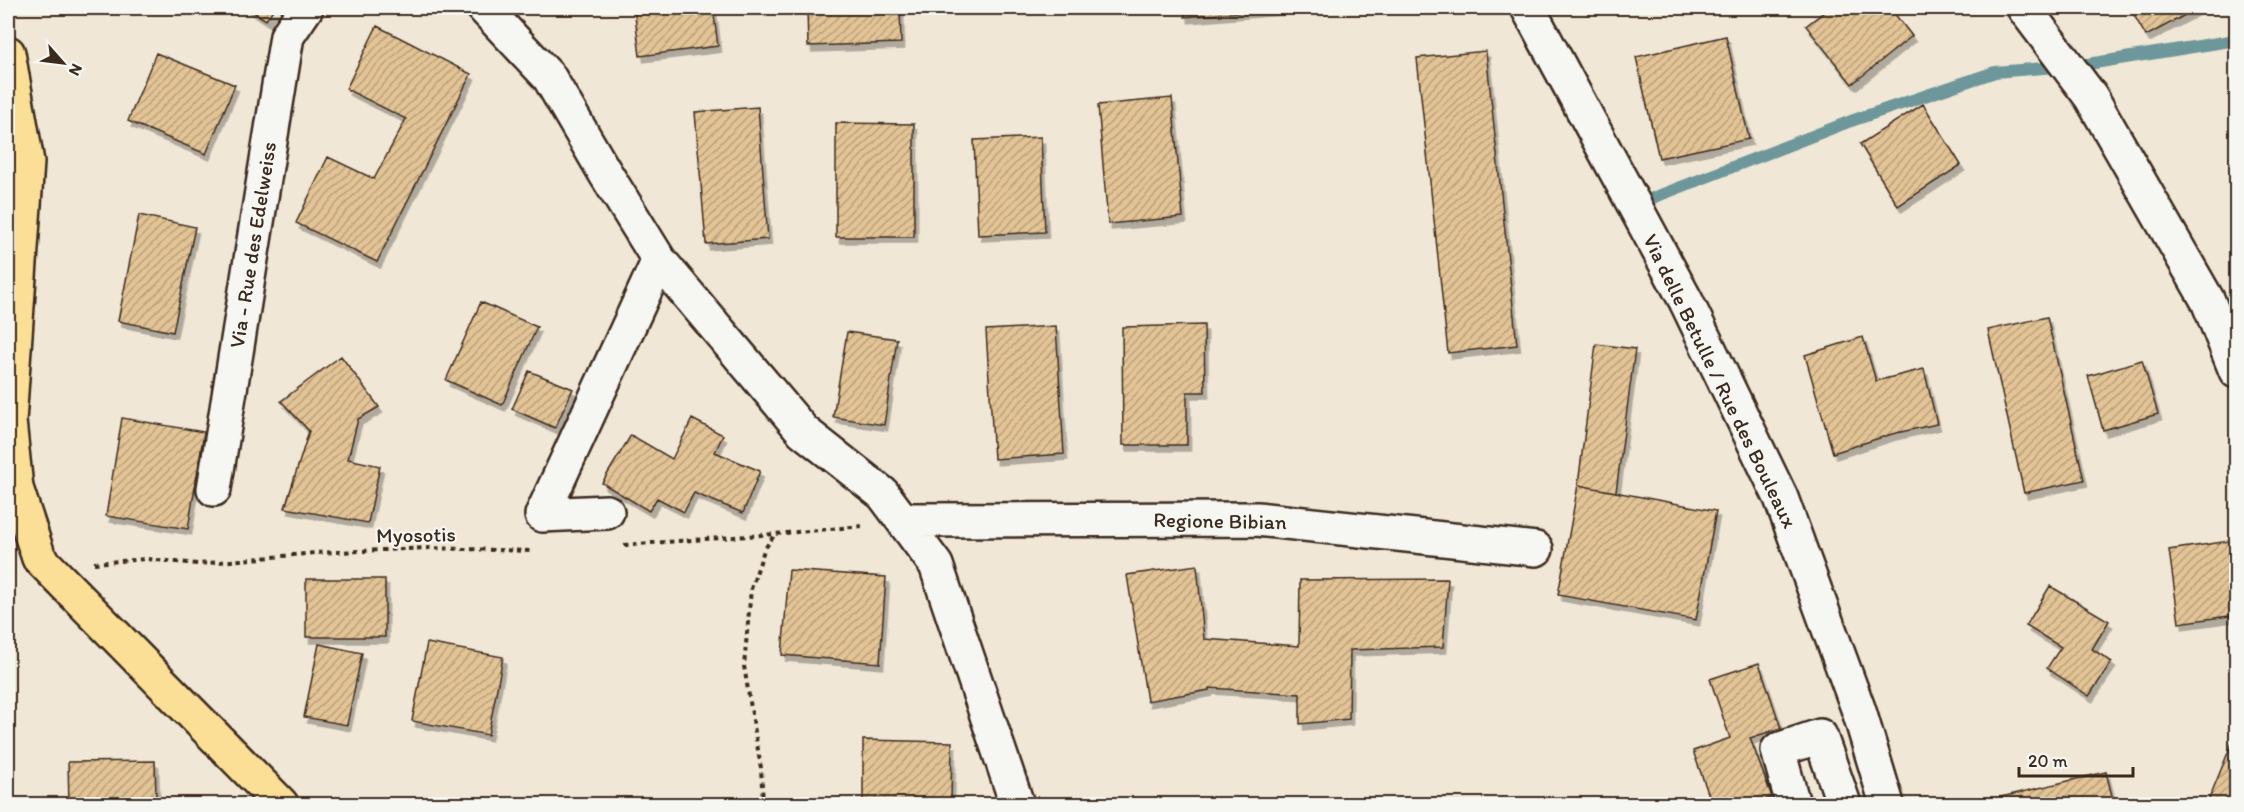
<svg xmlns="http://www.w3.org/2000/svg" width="2244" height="812" font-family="Itim,sans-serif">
  <defs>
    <pattern id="building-hatch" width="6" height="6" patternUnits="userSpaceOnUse" patternTransform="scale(1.5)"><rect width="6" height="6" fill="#e3c496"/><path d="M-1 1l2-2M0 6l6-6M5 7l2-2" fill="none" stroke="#b99f7a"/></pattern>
    <filter id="shadow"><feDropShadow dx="3.5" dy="6" stdDeviation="0" flood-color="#0004"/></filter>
  </defs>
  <rect width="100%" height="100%" fill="#f0e7d6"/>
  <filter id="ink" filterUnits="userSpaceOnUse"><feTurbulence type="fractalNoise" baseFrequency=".0167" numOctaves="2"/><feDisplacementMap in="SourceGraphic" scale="12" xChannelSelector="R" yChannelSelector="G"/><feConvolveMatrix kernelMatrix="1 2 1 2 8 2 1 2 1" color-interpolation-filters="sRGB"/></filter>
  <g filter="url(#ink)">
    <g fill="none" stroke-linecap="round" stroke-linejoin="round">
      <!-- stream -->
      <path stroke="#6d979a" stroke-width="12" d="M1650 199 1851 121 1995 72 2082 65 2236 40"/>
    </g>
    <!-- building -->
    <path fill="url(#building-hatch)" stroke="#3b2a1e" stroke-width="1.5" filter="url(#shadow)" d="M247 8H274L266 20Z
      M634 8H713L718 46 640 56Z
      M807 8H900L901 43 808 46Z
      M1184 8H1280V9L1185 17Z
      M1829 8H1890L1912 36 1852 84 1806 26Z
      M2130 8H2198L2146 36Z
      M377 26 471 74 377 262 296 223 328 157 374 179 406 119 346 89Z
      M1726 36 1749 139 1659 158 1636 57Z
      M1486 51 1517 345 1448 353 1417 58Z
      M156 53 235 85 206 154 128 121Z
      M1172 98 1183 217 1108 224 1098 105Z
      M1923 104 1961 165 1898 206 1860 144Z
      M758 107 768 239 706 244 695 112Z
      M836 123 914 124V237H836Z
      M1041 137 1045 232 978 235 974 140Z
      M139 215 195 227 173 332 118 321Z
      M481 302 537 327 502 405 446 380Z
      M2047 317 2084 480 2024 493 1988 330Z
      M1204 325 1205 392H1187V445H1123L1122 327Z
      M1056 326 1064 454 994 459 986 330Z
      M847 332 897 339 884 425 833 417Z
      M1863 337 1876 381 1924 369 1937 424 1892 434 1833 453 1805 355Z
      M1596 344 1635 349 1616 492 1578 485Z
      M341 356 379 407 358 419 348 459 380 466 368 523 285 508 309 431 281 401Z
      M2142 360 2158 414 2103 430 2088 376Z
      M529 371 573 389 555 428 512 409Z
      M122 418 204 432 188 529 106 516Z
      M692 419 723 435 715 452 760 471 743 513 694 493 684 512 657 498 649 511 602 483 631 435 672 459Z
      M1578 485 1716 511 1696 620 1558 595Z
      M2236 540V615L2179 623 2169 550Z
      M1197 565 1204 639 1299 646 1300 580 1448 579 1443 647 1350 650 1349 719 1300 724V694L1209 688V690L1147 701 1127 575Z
      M789 570 886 577 880 663 782 655Z
      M306 579H385V637H306Z
      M2050 586 2109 621 2092 649 2112 662 2089 696 2047 668 2061 647 2026 626Z
      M427 643 503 657 488 735 412 721Z
      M319 644 362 653 347 725 304 717Z
      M1759 663 1781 728 1750 738 1772 797 1757 803 1758 804H1712L1693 751 1730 738 1710 679Z
      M2236 733V804H2207Z
      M863 740 952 742 951 804H863Z
      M155 761 156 798 203 801V804H69L68 762Z
      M2106 772 2114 804H1985L1984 801Z
      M677 803V804H401Z"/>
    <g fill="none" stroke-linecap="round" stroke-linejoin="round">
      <!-- minor casing -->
      <g stroke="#3b2a1e" stroke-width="38">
        <path id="minor" d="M484 8 549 77 604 171 659 260 803 431 883 494 936 565 1017 804
          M1528 8 1686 301 1781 498 1859 711 1887 804
          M2024 8 2091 97 2208 301 2236 371
          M214 489 287 36 306 8
          M607 512 542 515 659 260
          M903 520 1257 519 1536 549
          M1793 804 1778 750 1820 736 1844 804"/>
      </g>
      <!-- major casing -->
      <g stroke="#3b2a1e" stroke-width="38">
        <path id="major" d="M8 53 27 162 9 421 16 488 39 558 281 804"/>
      </g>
      <!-- path -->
      <path stroke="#3b2a1e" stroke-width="4" stroke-dasharray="4.5 4.5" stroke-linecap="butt" d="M624 545 775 534
        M94 563 147 559 198 564 315 553 429 548 532 551
        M763 804 761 768 744 666 751 589 764 550 775 534 863 526"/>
      <!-- minor -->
      <use href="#minor" stroke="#f6f6f2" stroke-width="33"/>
      <!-- major -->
      <use href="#major" stroke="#fbdf96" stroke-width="33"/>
    </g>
  </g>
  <g text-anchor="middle" stroke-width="4.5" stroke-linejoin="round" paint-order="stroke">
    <!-- street labels -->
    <g font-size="21" fill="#3b2a1e" stroke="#f6f6f2">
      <text transform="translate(253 245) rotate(-81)" y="7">Via - Rue des Edelweiss</text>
      <text transform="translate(1720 381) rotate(64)" y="7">Via delle Betulle / Rue des Bouleaux</text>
      <text transform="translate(1220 521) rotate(1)" y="7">Regione Bibian</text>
      <text transform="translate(416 535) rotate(-1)" y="7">Myosotis</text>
    </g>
  </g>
  <!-- margin -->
  <rect width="2244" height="812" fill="none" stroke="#f6f6f2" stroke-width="30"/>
  <rect x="15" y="15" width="2214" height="782" fill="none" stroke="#3b2a1e" stroke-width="2" filter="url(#ink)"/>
  <!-- north arrow -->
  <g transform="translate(63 63) rotate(118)" stroke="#f6f6f2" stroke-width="4.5" paint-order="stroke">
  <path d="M0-4.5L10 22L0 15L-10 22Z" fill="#3b2a1e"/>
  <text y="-9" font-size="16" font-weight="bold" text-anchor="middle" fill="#3b2a1e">N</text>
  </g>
  <!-- scale -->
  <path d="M2019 767v9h114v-9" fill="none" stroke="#3b2a1e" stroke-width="3"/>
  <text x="2028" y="767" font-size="18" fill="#3b2a1e" stroke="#f6f6f2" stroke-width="4.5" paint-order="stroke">20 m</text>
</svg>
